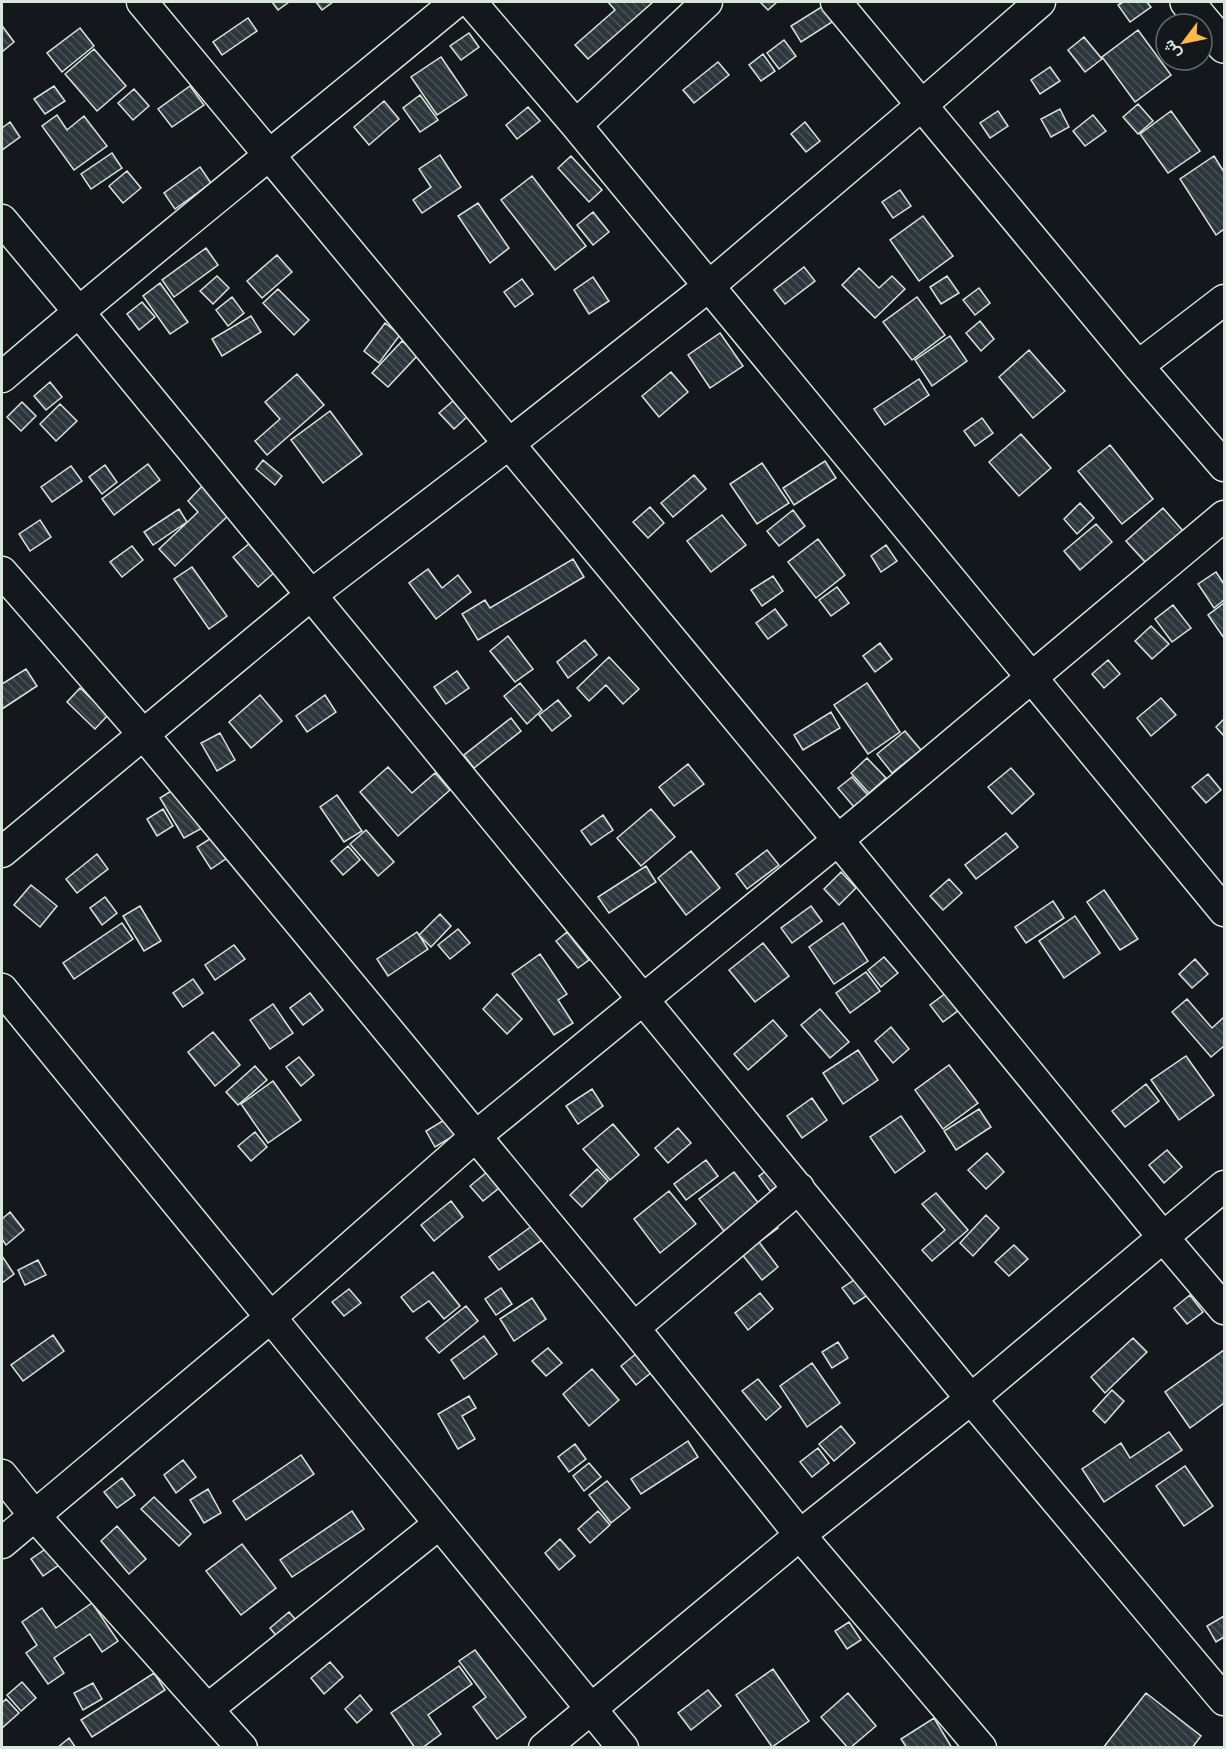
<svg xmlns="http://www.w3.org/2000/svg" width="1226" height="1749" font-family="'DM Sans',Vazirmatn,sans-serif">
  <defs>
    <pattern id="building-back-hatch" width="6" height="6" patternUnits="userSpaceOnUse" patternTransform="scale(1.5)"><rect width="6" height="6" fill="#2c363c"/><path d="M-1 5l2 2M0 0l6 6M5-1l2 2" fill="none" stroke="#4a5358"/></pattern>
  </defs>
  <rect width="100%" height="100%" fill="#14181c"/>
  <!-- building -->
  <path fill="url(#building-back-hatch)" stroke="#d8e6dc" stroke-width="1.5" d="M272 2H289L278 10Z
    M316 2H333L322 10Z
    M608 2H653L588 59 575 45 615 10Z
    M760 2H777L768 10Z
    M1123 2H1147L1151 7 1130 22 1118 5Z
    M823 6 832 22 801 42 791 26Z
    M248 18 257 31 222 55 213 42Z
    M3 27 14 42 2 52V28Z
    M80 28 94 46 62 72 47 53Z
    M1138 30 1171 75 1135 102 1102 57Z
    M469 33 479 47 461 60 450 46Z
    M1084 37 1102 59 1085 72 1068 50Z
    M784 40 796 56 779 69 767 53Z
    M94 49 126 86 97 111 65 74Z
    M763 54 775 71 761 81 749 65Z
    M441 57 467 95 437 115 411 77Z
    M718 62 729 75 694 103 683 90Z
    M1050 67 1060 81 1040 94 1031 80Z
    M54 86 65 101 45 114 34 99Z
    M190 86 204 105 172 127 158 109Z
    M134 89 149 106 133 120 118 103Z
    M420 95 438 120 420 132 403 108Z
    M384 101 399 119 369 145 354 127Z
    M1138 104 1153 121 1138 134 1123 117Z
    M528 107 540 121 517 139 506 125Z
    M1060 109 1069 127 1051 137 1041 119Z
    M998 111 1008 126 990 138 980 123Z
    M1171 111 1200 151 1168 173 1140 134Z
    M57 115 67 130 84 116 107 146 74 170 42 126Z
    M1093 115 1106 131 1085 146 1073 131Z
    M10 122 20 137 2 150V128Z
    M805 122 820 141 806 152 791 134Z
    M112 153 122 168 91 189 81 174Z
    M440 155 461 187 422 213 413 200 431 187 419 169Z
    M571 156 602 190 589 202 558 168Z
    M1214 156 1224 172V229L1216 235 1180 179Z
    M200 167 211 183 175 209 164 193Z
    M127 171 141 188 123 203 109 186Z
    M532 176 586 246 555 270 501 200Z
    M900 190 911 206 893 218 882 202Z
    M478 203 509 248 490 263 458 216Z
    M593 212 609 232 593 245 577 225Z
    M923 216 953 256 919 281 890 240Z
    M206 248 218 265 174 297 162 280Z
    M277 255 292 272 262 298 247 281Z
    M804 267 815 281 785 304 774 290Z
    M859 268 879 288 892 276 905 289 875 318 842 285Z
    M217 276 229 288 213 304 200 291Z
    M947 276 959 293 941 304 930 287Z
    M593 277 609 301 589 314 574 290Z
    M522 279 533 294 515 307 504 292Z
    M160 283 188 322 170 334 143 296Z
    M979 288 990 303 975 315 963 300Z
    M278 289 309 320 294 335 263 303Z
    M232 297 244 313 228 326 216 310Z
    M917 297 945 335 912 360 883 322Z
    M142 302 155 317 139 330 127 314Z
    M251 316 261 332 222 356 212 339Z
    M980 321 994 339 981 351 966 333Z
    M385 323 400 335 379 363 364 351Z
    M720 333 743 366 710 388 688 355Z
    M950 336 967 361 932 386 915 360Z
    M402 341 418 355 388 387 372 373Z
    M1029 350 1065 391 1033 418 999 377Z
    M671 372 688 392 659 417 642 396Z
    M297 374 324 405 267 455 255 441 280 419 265 402Z
    M919 379 929 395 885 425 874 409Z
    M50 382 62 397 46 410 34 396Z
    M454 400 468 416 454 429 439 413Z
    M22 402 36 416 21 431 7 417Z
    M60 404 77 421 56 441 40 424Z
    M330 411 362 454 323 483 291 440Z
    M982 418 993 433 975 446 964 431Z
    M1021 434 1051 468 1019 496 989 462Z
    M1110 445 1153 499 1122 524 1078 471Z
    M263 460 282 476 275 485 256 469Z
    M825 461 836 478 794 505 783 488Z
    M762 463 789 503 757 524 730 484Z
    M148 464 160 480 114 515 102 499Z
    M105 465 117 482 102 494 89 477Z
    M71 466 82 481 52 502 41 487Z
    M694 475 706 489 673 517 661 503Z
    M205 483 232 512 175 566 159 549 198 512 188 501Z
    M1080 503 1094 518 1077 534 1064 519Z
    M650 507 664 523 648 538 633 522Z
    M1163 508 1183 531 1146 563 1126 541Z
    M179 509 187 522 153 545 144 532Z
    M793 510 805 526 779 546 767 531Z
    M722 515 746 545 711 572 687 541Z
    M40 520 51 537 30 551 19 534Z
    M1096 524 1112 542 1080 570 1064 551Z
    M818 539 845 575 816 598 788 562Z
    M250 543 274 573 258 587 233 557Z
    M886 545 897 561 881 572 871 556Z
    M132 546 143 560 122 577 110 562Z
    M573 559 584 577 478 640 462 614 485 600 490 608Z
    M192 567 227 616 209 629 174 579Z
    M428 569 442 588 458 575 471 592 436 619 409 583Z
    M1216 572 1224 584V600L1214 608 1198 584Z
    M773 576 783 591 762 606 751 590Z
    M837 587 849 603 831 616 819 600Z
    M1224 603V638L1208 615Z
    M1173 605 1191 628 1172 642 1155 619Z
    M775 609 787 625 768 639 756 623Z
    M1151 626 1169 644 1152 659 1135 641Z
    M508 636 533 669 515 682 490 651Z
    M585 640 597 655 568 678 557 662Z
    M880 643 892 659 875 672 863 656Z
    M609 657 639 689 623 704 606 685 589 701 577 688Z
    M1108 660 1120 674 1104 688 1092 674Z
    M26 669 37 686 2 709V684Z
    M457 671 469 688 446 704 434 687Z
    M520 683 542 710 527 724 504 696Z
    M867 683 900 732 868 754 834 705Z
    M80 688 108 715 95 729 67 702Z
    M260 695 282 721 251 748 229 722Z
    M325 695 336 712 307 732 296 716Z
    M1161 698 1176 715 1151 736 1137 718Z
    M558 700 571 716 552 731 539 715Z
    M831 712 840 728 803 750 794 735Z
    M511 718 521 731 474 768 464 755Z
    M1224 719V736L1216 727Z
    M905 731 921 750 892 773 877 754Z
    M220 733 235 760 217 771 201 743Z
    M867 758 886 778 869 793 851 773Z
    M688 764 704 784 674 806 659 787Z
    M388 767 412 793 435 773 450 790 398 836 360 792Z
    M1011 768 1034 794 1012 814 988 787Z
    M1208 774 1221 790 1206 803 1192 787Z
    M852 777 868 795 854 807 838 788Z
    M179 786 204 827 184 838 160 798Z
    M337 795 362 831 344 842 320 807Z
    M163 809 173 826 157 836 147 819Z
    M651 809 675 837 641 866 617 838Z
    M603 815 613 830 591 845 581 831Z
    M366 830 394 862 378 876 350 844Z
    M1006 833 1018 847 976 879 965 865Z
    M216 835 230 856 211 869 197 847Z
    M348 846 360 860 343 875 331 861Z
    M767 850 779 865 747 889 736 874Z
    M691 851 720 888 686 915 658 878Z
    M97 854 108 869 77 893 66 879Z
    M646 866 656 882 609 913 598 897Z
    M841 872 856 888 839 905 824 889Z
    M949 879 962 893 943 910 930 896Z
    M31 885 57 906 40 927 14 905Z
    M1104 890 1138 939 1120 950 1087 902Z
    M105 897 117 913 102 925 90 908Z
    M1053 901 1064 918 1026 943 1015 927Z
    M140 906 161 941 144 951 123 916Z
    M811 906 822 921 792 943 781 928Z
    M440 914 451 926 431 947 419 935Z
    M1075 916 1100 953 1064 978 1039 941Z
    M122 923 133 939 74 979 63 963Z
    M843 923 868 961 834 984 809 947Z
    M458 929 470 943 450 959 438 945Z
    M417 932 428 949 388 976 377 959Z
    M567 932 589 960 578 968 556 941Z
    M763 943 789 976 755 1002 729 970Z
    M234 945 245 959 215 980 205 965Z
    M540 954 567 994 558 1000 573 1023 554 1035 512 974Z
    M884 957 898 973 881 987 868 970Z
    M1195 959 1208 974 1192 988 1179 974Z
    M866 972 880 991 850 1013 836 993Z
    M193 979 203 993 183 1007 173 993Z
    M310 993 323 1010 303 1025 290 1008Z
    M946 993 959 1010 943 1022 930 1005Z
    M497 994 522 1019 507 1034 483 1009Z
    M1187 999 1212 1028 1224 1017V1046L1211 1057 1172 1012Z
    M273 1004 293 1033 270 1049 250 1020Z
    M820 1009 849 1042 830 1058 801 1025Z
    M773 1020 787 1036 748 1070 734 1054Z
    M891 1027 909 1049 893 1063 875 1041Z
    M213 1032 240 1065 215 1086 188 1052Z
    M858 1050 878 1080 843 1104 823 1073Z
    M1186 1056 1214 1095 1179 1120 1151 1080Z
    M299 1057 314 1075 301 1086 286 1067Z
    M949 1065 978 1103 943 1129 915 1090Z
    M255 1066 267 1080 238 1105 226 1092Z
    M273 1081 301 1120 268 1143 241 1104Z
    M1146 1084 1159 1101 1125 1127 1112 1111Z
    M592 1089 603 1106 578 1124 566 1106Z
    M812 1098 827 1120 802 1138 787 1116Z
    M979 1109 991 1127 956 1150 944 1131Z
    M901 1116 925 1151 895 1173 870 1137Z
    M446 1119 455 1135 435 1147 426 1131Z
    M613 1124 639 1155 610 1180 583 1149Z
    M678 1128 691 1143 668 1163 655 1148Z
    M255 1132 267 1147 251 1161 238 1146Z
    M1167 1150 1182 1167 1164 1183 1149 1165Z
    M987 1153 1004 1172 986 1189 968 1170Z
    M706 1160 718 1176 686 1200 674 1184Z
    M776 1164 786 1180 770 1191 759 1176Z
    M597 1169 608 1181 582 1207 570 1195Z
    M487 1172 499 1188 483 1201 470 1186Z
    M734 1172 778 1228 759 1242 778 1267 762 1280 699 1199Z
    M669 1191 696 1224 660 1253 634 1219Z
    M936 1193 968 1230 932 1261 922 1250 945 1230 922 1204Z
    M451 1201 463 1217 434 1241 421 1225Z
    M10 1212 24 1230 6 1245 2 1239V1219Z
    M986 1215 999 1228 973 1256 960 1243Z
    M532 1226 542 1240 499 1270 489 1257Z
    M1014 1245 1028 1259 1009 1276 995 1262Z
    M2 1256 14 1274 2 1283Z
    M38 1260 46 1275 25 1285 18 1270Z
    M433 1272 460 1306 444 1319 429 1301 413 1312 401 1297Z
    M860 1276 871 1293 854 1304 842 1288Z
    M501 1288 512 1304 496 1315 485 1299Z
    M349 1289 361 1303 344 1316 332 1302Z
    M760 1293 773 1309 748 1330 735 1313Z
    M1190 1295 1203 1312 1187 1324 1174 1308Z
    M532 1298 546 1319 514 1341 500 1319Z
    M466 1306 478 1321 439 1353 426 1338Z
    M53 1335 64 1351 23 1381 11 1365Z
    M484 1336 497 1354 464 1379 451 1360Z
    M1133 1338 1147 1352 1105 1393 1091 1377Z
    M838 1342 848 1358 832 1368 822 1352Z
    M548 1348 562 1363 546 1376 532 1361Z
    M1224 1350V1403L1190 1428 1165 1392Z
    M637 1353 652 1372 636 1385 621 1366Z
    M812 1363 840 1403 807 1427 780 1386Z
    M592 1369 619 1400 589 1426 563 1394Z
    M758 1379 781 1407 766 1420 742 1391Z
    M1112 1390 1124 1401 1105 1423 1093 1411Z
    M469 1396 476 1408 462 1416 475 1439 458 1449 438 1414Z
    M841 1426 855 1443 834 1461 819 1444Z
    M1169 1432 1182 1450 1104 1502 1082 1469 1121 1443 1130 1458Z
    M688 1441 698 1457 641 1494 631 1479Z
    M575 1444 586 1459 569 1472 558 1457Z
    M818 1448 829 1463 812 1477 800 1462Z
    M301 1455 314 1474 246 1520 233 1501Z
    M183 1460 196 1477 176 1493 164 1475Z
    M589 1463 601 1477 584 1491 573 1476Z
    M1185 1466 1213 1506 1184 1526 1156 1486Z
    M122 1478 135 1495 117 1508 104 1492Z
    M607 1481 630 1508 611 1523 589 1495Z
    M208 1489 221 1513 204 1523 190 1500Z
    M154 1497 191 1534 179 1546 141 1509Z
    M352 1511 364 1529 292 1577 280 1560Z
    M598 1511 610 1525 590 1543 578 1529Z
    M117 1526 146 1559 129 1574 101 1541Z
    M560 1539 575 1556 559 1570 545 1553Z
    M242 1544 276 1588 241 1615 206 1571Z
    M47 1548 59 1565 43 1576 31 1559Z
    M92 1603 118 1641 102 1652 90 1634 54 1658 64 1673 48 1684 26 1653 37 1645 22 1622 42 1608 56 1628Z
    M289 1612 314 1641 294 1658 270 1628Z
    M1224 1616V1637L1216 1642 1207 1626Z
    M849 1622 861 1640 847 1649 835 1631Z
    M475 1650 526 1717 497 1739 473 1707 486 1697 459 1661Z
    M330 1662 343 1677 324 1694 311 1678Z
    M459 1666 472 1684 428 1715 441 1734 422 1748H415L391 1713Z
    M773 1669 809 1721 772 1747 736 1695Z
    M154 1673 165 1690 92 1737 81 1720Z
    M22 1682 36 1698 21 1711 7 1695Z
    M93 1683 102 1699 83 1710 74 1693Z
    M708 1690 721 1706 691 1730 678 1713Z
    M848 1693 876 1726 850 1748H848L821 1717Z
    M1146 1693 1201 1736 1192 1748H1103Z
    M360 1695 372 1710 357 1723 345 1709Z
    M6 1699 19 1713 2 1728V1703Z
    M934 1718 952 1748H907L901 1739Z
    M69 1738 76 1748H57Z"/>
  <g fill="none" stroke-linecap="round" stroke-linejoin="round">
    <!-- minor casing -->
    <g stroke="#d8e6dc" stroke-width="33">
      <path id="minor" d="M142 2 838 840 1163 1237 1224 1309
        M471 2 576 125 1224 911
        M836 2 1138 366 1224 466
        M576 125 707 2
        M2 220 78 311 971 1399 1224 1700
        M1138 366 1224 300
        M2 377C151 249 305 127 456 2
        M2 572 143 734 303 927 634 1328 800 1535 981 1748
        M2 852 311 595 510 443 709 286 922 105 1040 2
        M2 989 623 1748
        M634 1328 799 1188
        M2 1475 35 1516 242 1748
        M2 1543 270 1318 476 1136 838 840 1224 516
        M209 1708 439 1524
        M544 1748 800 1535 971 1399 1224 1186"/>
    </g>
    <!-- tertiary casing -->
    <g stroke="#d8e6dc" stroke-width="36">
      <path id="tertiary" d="M1187 2 1224 46"/>
    </g>
    <!-- minor -->
    <use href="#minor" stroke="#14181c" stroke-width="30"/>
    <!-- tertiary -->
    <use href="#tertiary" stroke="#14181c" stroke-width="33"/>
  </g>
  <!-- border -->
  <rect width="1226" height="1749" fill="none" stroke="#d8e6dc" stroke-width="6"/>
  <!-- north arrow -->
  <g transform="translate(1184 42) rotate(238)"><circle r="28" fill="#14181c" stroke="#626a69" stroke-width="1.5"/>
  <path d="M0-4.5L10 22L0 15L-10 22Z" fill="#ffb74d"/>
  <text y="-9" font-size="16" font-weight="bold" text-anchor="middle" fill="#d8e6dc">ش</text>
  </g>
</svg>
